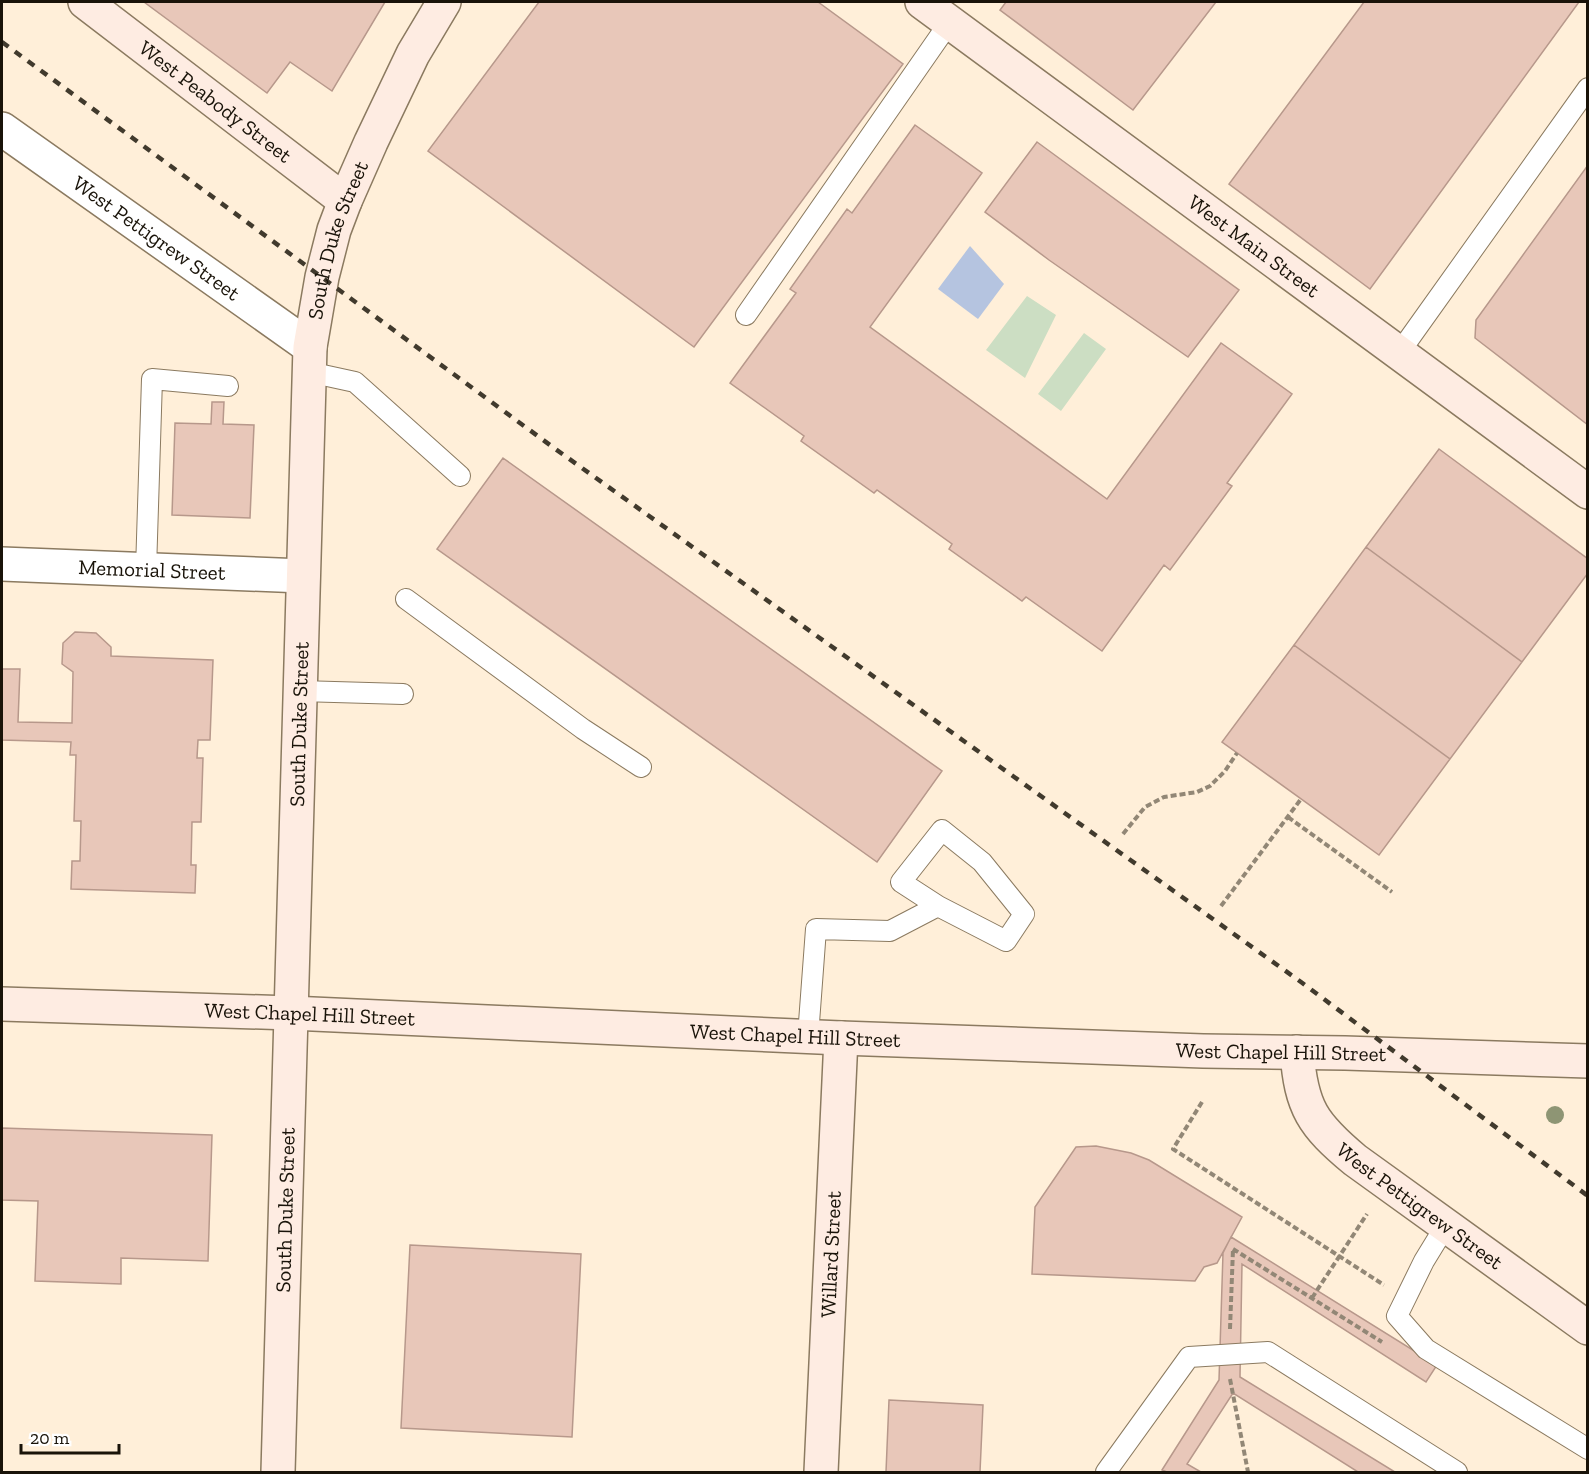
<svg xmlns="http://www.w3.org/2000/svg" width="1589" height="1474" font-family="'Zilla Slab',serif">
  <rect width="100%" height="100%" fill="#ffefd9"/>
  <!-- green -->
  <path fill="#ccdec3" d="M1027 296 1056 315 1025 378 986 350Z
    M1084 333 1106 349 1061 411 1038 394Z"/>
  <!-- water -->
  <path fill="#b5c4e0" d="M970 246 1004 284 978 319 938 289Z"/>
  <!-- building -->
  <path fill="#e8c7b9" stroke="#b7988b" stroke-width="1.5" d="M144 2H385L332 91 290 62 267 93Z
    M539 2H818L903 64 694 347 428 151Z
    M1006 2H1216L1133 110 1000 10Z
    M1364 2H1579L1370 289 1229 184Z
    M915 125 982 173 870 327 1107 499 1221 343 1292 394 1227 483 1232 486 1170 570 1164 565 1102 651 1026 597 1022 601 949 549 952 544 877 490 874 493 801 441 804 436 730 383 796 293 790 289 847 209 852 213Z
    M1037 142 1239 290 1188 357 1049 260 985 212Z
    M1588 165V425L1475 338 1476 320Z
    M212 402H224L223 424 254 425 250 518 172 515 175 423 211 424Z
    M1439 449 1588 559V573L1522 662 1366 547Z
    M503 458 942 771 877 862 437 549Z
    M1366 547 1522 662 1450 759 1294 645Z
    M75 632 96 633 111 647V656L213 660 210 740H198L197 758H203L201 822H192L191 865H196L195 893 71 889 72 861H80L81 821H74L76 755H70L71 742 2 740V669H20L18 722 72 723 73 672 62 664 63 643Z
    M1294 645 1450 759 1379 855 1222 742Z
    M2 1128 212 1135 208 1261 121 1258V1284L35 1281 38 1201 2 1200Z
    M1096 1146 1131 1153 1149 1160 1242 1217 1217 1263 1204 1267 1195 1281 1032 1274 1035 1207 1076 1147Z
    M1231 1237 1437 1365 1426 1382 1242 1264 1240 1377 1395 1472H1358L1233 1393 1187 1464 1201 1472H1167L1162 1470 1219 1380 1223 1253Z
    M410 1245 581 1254 572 1437 401 1428Z
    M889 1400 983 1405 980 1472H886Z"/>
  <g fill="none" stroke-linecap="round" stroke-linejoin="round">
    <!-- lane casing -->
    <g stroke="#8b7a60" stroke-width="22">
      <path id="lane" d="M746 315 949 23
        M1399 353 1588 88
        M309 372 355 382 460 476
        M146 570 152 379 228 386
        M406 599 583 729 641 767
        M300 691 403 694
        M808 1036 816 929 890 931 938 906 1006 941 1024 914 982 862 942 830 901 882 938 906
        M1446 1225 1424 1261 1397 1316 1426 1349 1588 1449
        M1106 1472 1189 1357 1268 1352 1457 1472"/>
    </g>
    <!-- street casing -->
    <g stroke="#8b7a60" stroke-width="36">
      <g id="street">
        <path id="s1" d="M2 129 310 347"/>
        <path id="s2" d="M2 564 303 576"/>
      </g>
    </g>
    <!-- secondary casing -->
    <g stroke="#8b7a60" stroke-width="36">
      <g id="secondary">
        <path id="s3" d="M85 2 345 201"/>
        <path id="s4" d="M922 2 1588 492"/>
        <path id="s5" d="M2 1004 291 1013 841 1038 1203 1051 1345 1053 1588 1061"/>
        <path id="s6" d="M1297 1052C1301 1108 1313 1125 1355 1160L1588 1328"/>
        <path id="s7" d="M278 1472 310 347 322 277 334 230 345 201 371 142 413 54 444 2"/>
        <path id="s8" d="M821 1472 841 1038"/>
      </g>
    </g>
    <!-- path -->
    <path stroke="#928776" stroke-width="4" stroke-dasharray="6 3" stroke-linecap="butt" d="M1288 817 1392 892
      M1123 834 1145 807 1164 797 1197 792 1210 786 1225 771 1237 753
      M1221 906 1301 799
      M1202 1102 1173 1149 1384 1285
      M1233 1249 1382 1342
      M1312 1298 1367 1214
      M1230 1329 1233 1249
      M1230 1379 1248 1472"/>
    <!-- lane -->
    <use href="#lane" stroke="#fff" stroke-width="20"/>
    <!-- street -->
    <use href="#street" stroke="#fff" stroke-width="33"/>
    <!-- secondary -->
    <use href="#secondary" stroke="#feece2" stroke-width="33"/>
    <!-- rail -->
    <path stroke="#413a2d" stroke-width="4.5" stroke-dasharray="8 8" stroke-linecap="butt" d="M2 42 554 448 1301 982 1588 1196"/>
  </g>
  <!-- trees -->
  <circle fill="#8e9574" cx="1555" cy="1115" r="9"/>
  <g text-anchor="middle" stroke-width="4.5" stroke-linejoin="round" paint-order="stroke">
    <!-- street labels -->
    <g font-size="21" fill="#191309" stroke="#fff">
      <text dy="7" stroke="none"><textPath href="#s3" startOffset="164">West Peabody Street</textPath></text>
      <text dy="7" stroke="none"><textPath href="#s1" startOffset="189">West Pettigrew Street</textPath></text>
      <text dy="7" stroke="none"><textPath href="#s7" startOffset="1236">South Duke Street</textPath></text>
      <text dy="7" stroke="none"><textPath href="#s4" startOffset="412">West Main Street</textPath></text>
      <text dy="7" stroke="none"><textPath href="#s2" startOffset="150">Memorial Street</textPath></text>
      <text dy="7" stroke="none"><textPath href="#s7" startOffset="748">South Duke Street</textPath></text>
      <text dy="7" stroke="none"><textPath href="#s5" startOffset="308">West Chapel Hill Street</textPath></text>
      <text dy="7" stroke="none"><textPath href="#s5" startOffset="794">West Chapel Hill Street</textPath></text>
      <text dy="7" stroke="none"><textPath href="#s5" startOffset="1280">West Chapel Hill Street</textPath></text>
      <text dy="7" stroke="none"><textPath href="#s6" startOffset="207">West Pettigrew Street</textPath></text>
      <text dy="7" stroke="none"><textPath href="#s7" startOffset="262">South Duke Street</textPath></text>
      <text dy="7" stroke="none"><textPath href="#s8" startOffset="218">Willard Street</textPath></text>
    </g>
  </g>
  <!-- border -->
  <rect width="1589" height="1474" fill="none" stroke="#191309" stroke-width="6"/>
  <!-- scale -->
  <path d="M21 1444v9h98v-9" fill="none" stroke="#191309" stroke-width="3"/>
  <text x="30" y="1444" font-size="18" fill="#191309" stroke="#ffffff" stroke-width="4.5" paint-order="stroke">20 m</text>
</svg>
